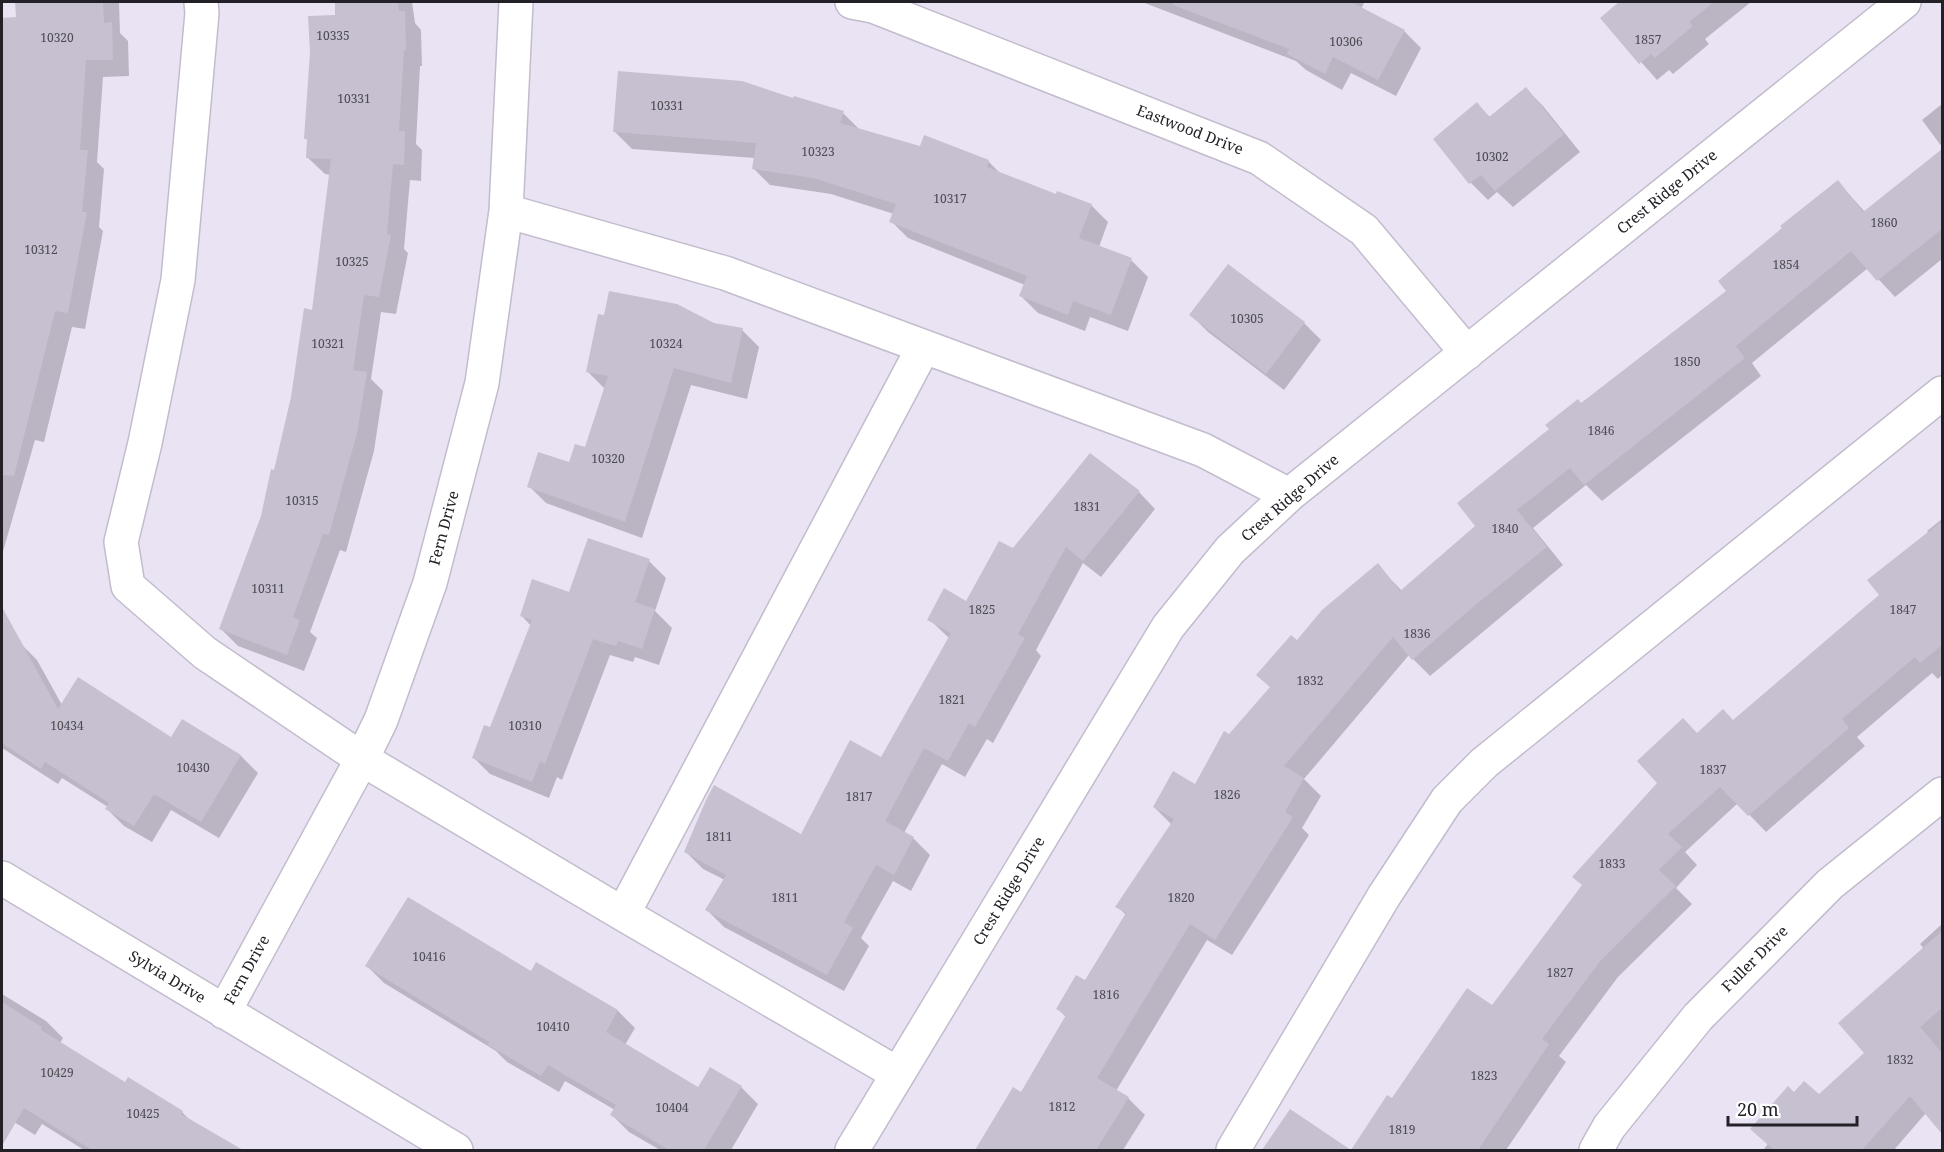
<svg xmlns="http://www.w3.org/2000/svg" width="1944" height="1152" font-family="'Noto Serif',serif">
  <rect width="100%" height="100%" fill="#eae3f4"/>
  <!-- shadow -->
  <path fill="#0003" d="M17 2H119L120 33 128 41 129 76 103 77 97 162 104 169 99 227 103 231 85 329 72 327 44 442 35 440 2 555V19H17Z
    M336 2H412L415 23 421 30 422 66H420L416 144 422 150 421 181 410 180 404 249 408 253 396 314 381 312 371 379 383 391 374 451 346 552 340 550 310 632 317 638 304 671 238 646 221 629 263 516 275 472 314 311 331 175 325 174 307 157 308 141 306 138 337 17Z
    M1142 2H1363L1364 3 1361 9 1404 31 1421 48 1396 96 1351 73 1342 90 1306 70 1296 61Z
    M1621 2H1751L1705 39 1709 44 1673 74 1669 70 1657 80 1602 18Z
    M1526 89 1543 106 1580 152 1513 207 1497 192 1488 200 1471 183 1435 139 1477 104 1491 118Z
    M794 100 843 113 860 130 921 148 925 136 989 162 1001 174 1057 196 1091 205 1108 222 1099 247 1131 260 1148 277 1128 331 1090 317 1085 331 1038 313 1021 296 1025 285 908 238 891 221 894 214 831 194 770 185 753 168 755 158 632 149 615 132Z
    M1942 104V147L1922 120Z
    M1942 151V259L1895 297 1868 268 1752 363 1761 376 1602 501 1586 485 1533 528 1563 565 1430 676 1409 655 1304 779 1321 796 1302 828 1309 835 1232 955 1207 940 1116 1091 1128 1098 1145 1115 1123 1150H977L1013 1089 1021 1094 1066 1017 1058 1009 1086 982 1126 915 1117 906 1172 825 1154 807 1195 786 1230 736 1271 688 1297 642 1377 565 1402 591 1478 527 1581 404 1728 291 1838 182 1865 212Z
    M1228 266 1304 323 1321 340 1284 390 1208 332 1191 315Z
    M714 324 742 330 759 347 747 399 691 385 642 538 546 503 529 486 570 464 586 449 605 389 588 372Z
    M1139 492 1155 509 1101 577 1083 563 1036 650 1041 656 993 743 987 739 965 777 942 764 904 833 913 838 930 855 911 891 893 881 861 938 869 946 844 991 724 927 707 910 725 880 703 869 686 852 802 836 882 759 949 638 929 619 967 603 1014 550Z
    M1942 519V675L1938 679 1932 673 1857 737 1865 746 1766 832 1738 803 1685 852 1697 865 1676 888 1692 904 1618 977 1559 1056 1566 1062 1506 1150H1352L1388 1097 1393 1100 1492 1007 1659 783 1698 734 1733 721 1881 595 1929 533 1927 531Z
    M649 561 666 578 655 611 672 628 659 665 635 657 633 662 610 655 562 780 557 777 549 798 490 774 473 757 491 729 531 626 521 615Z
    M20 643 37 660 62 705 172 739 182 721 241 756 258 773 219 838 171 810 152 842 124 826 107 809 108 807 62 778 58 784 2 748V649L5 652Z
    M1942 924V1131L1926 1113 1894 1150H1763L1768 1144 1795 1094 1819 1096 1866 1053 1924 949 1920 944Z
    M537 964 618 1011 635 1028 625 1045 699 1089 741 1087 758 1104 731 1150H660L629 1132 612 1115 615 1110 565 1081 559 1092 507 1062 496 1051 384 983 367 966 531 973Z
    M2 994 46 1021 63 1038 60 1043 126 1084 182 1112 191 1121 241 1150H84L42 1124 35 1135 6 1117 2 1113Z
    M1290 1111 1348 1150H1264Z"/>
  <!-- building -->
  <path fill="#c6c0d0" d="M15 2H103L104 23 112 22 113 60H86L80 150H88L82 212H87L68 313 55 311 14 476 2 475V18L16 17Z
    M335 2H398L399 11H405L406 50H404L399 131H405L404 165 393 164 387 234 391 235 379 297 364 295 353 370 367 372 357 433 329 535 323 534 293 617 300 620 287 655 219 629 261 516 271 469 274 470 291 397 304 308 312 310 331 159 306 158 307 139H304L310 52 308 16 335 15Z
    M1173 2H1351L1405 30 1378 80 1333 57 1325 74 1287 54 1289 49 1173 5Z
    M1619 2H1714L1689 22 1693 26 1655 58 1651 54 1639 64 1600 18Z
    M618 71 742 81 793 98 794 96 844 111 840 123 920 146 924 135 989 160 987 167 1056 194 1057 191 1092 204 1079 238 1132 258 1111 315 1073 301 1068 315 1019 296 1027 276 889 222 896 204 813 178 752 169 756 143 613 132Z
    M1526 87 1564 134 1495 191 1481 175 1469 184 1433 139 1477 102 1489 117Z
    M1942 149V229L1877 281 1851 251 1736 346 1745 358 1584 485 1570 468 1517 510 1547 547 1474 606 1412 660 1393 637 1284 766 1304 778 1285 812 1293 817 1215 940 1190 924 1097 1078 1129 1097 1096 1150H975L1013 1087 1021 1092 1066 1015 1056 1009 1076 975 1085 980 1126 913 1115 907 1174 819 1153 807 1173 771 1195 784 1224 731 1229 734 1270 687 1256 675 1291 635 1297 640 1322 610 1378 563 1400 591 1475 526 1457 503 1549 429 1545 425 1578 399 1581 403 1726 291 1718 281 1782 228 1780 226 1838 180 1863 212Z
    M1228 264 1305 322 1266 374 1189 315Z
    M609 291 677 304 714 323 743 328 731 383 674 368 625 522 527 487 538 452 569 462 575 444 585 447 608 376 586 372 598 314 604 315Z
    M1090 453 1140 491 1083 561 1066 547 1018 634 1025 638 975 727 969 723 948 761 924 748 885 821 914 837 894 875 876 865 844 922 853 928 827 975 705 910 726 875 684 852 706 800 714 785 801 834 850 740 881 757 951 633 927 620 944 588 966 601 999 541 1013 548Z
    M1942 521V645L1920 663 1915 657 1842 719 1849 728 1748 816 1720 787 1668 834 1682 847 1659 870 1676 886 1601 960 1542 1039 1549 1044 1478 1150H1262L1290 1109 1351 1150 1387 1095 1392 1098 1467 988 1492 1005 1582 885 1572 877 1657 783 1637 761 1683 718 1697 733 1723 709 1733 720 1879 595 1867 580Z
    M588 538 650 559 635 602 655 609 642 649 618 641 616 646 593 639 545 764 540 761 532 782 472 758 484 725 490 727 532 620 520 616 532 579 569 592Z
    M2 607 58 709 78 677 171 737 182 719 241 755 201 822 154 794 134 826 105 809 109 803 45 762 41 769 2 743Z
    M408 897 531 971 536 962 618 1010 606 1032 698 1087 710 1067 742 1086 704 1150H669L610 1115 616 1105 548 1065 541 1076 488 1045 489 1042 365 966Z
    M1942 931V1008L1920 1027 1942 1053V1134L1910 1096 1862 1150H1774L1750 1129 1788 1086 1794 1092 1804 1081 1819 1094 1864 1053 1838 1023Z
    M2 1002 42 1027 41 1030 125 1082 128 1077 183 1111 181 1114 243 1150H92L24 1108 2 1146Z"/>
  <g fill="none" stroke-linecap="round" stroke-linejoin="round">
    <!-- minor casing -->
    <g stroke="#c2bccc" stroke-width="36">
      <path id="minor" d="M201 2 202 13 178 280 145 443 121 542 128 586 205 653 362 759 623 914 898 1074
        M852 2 873 6 1259 158 1364 230 1467 353
        M506 211 725 273 1203 450 1289 495
        M2 878 456 1150
        M623 914 923 348
        M224 1012 362 759 381 720 430 583 482 383 506 211 516 2
        M852 1150 1168 627 1230 550 1289 495 1904 2
        M1233 1150 1384 896 1447 800 1484 763 1942 393
        M1596 1150 1609 1127 1698 1017 1830 884 1942 794"/>
    </g>
    <!-- minor -->
    <use href="#minor" stroke="#fff" stroke-width="33"/>
  </g>
  <g text-anchor="middle" stroke-width="4.5" stroke-linejoin="round" paint-order="stroke">
    <!-- number labels -->
    <g font-size="12" fill="#4c4951">
      <text x="333" y="40">10335</text>
      <text x="57" y="42">10320</text>
      <text x="1648" y="44">1857</text>
      <text x="1346" y="46">10306</text>
      <text x="354" y="103">10331</text>
      <text x="667" y="110">10331</text>
      <text x="818" y="156">10323</text>
      <text x="1492" y="161">10302</text>
      <text x="950" y="203">10317</text>
      <text x="1884" y="227">1860</text>
      <text x="41" y="254">10312</text>
      <text x="352" y="266">10325</text>
      <text x="1786" y="269">1854</text>
      <text x="1247" y="323">10305</text>
      <text x="328" y="348">10321</text>
      <text x="666" y="348">10324</text>
      <text x="1687" y="366">1850</text>
      <text x="1601" y="435">1846</text>
      <text x="608" y="463">10320</text>
      <text x="302" y="505">10315</text>
      <text x="1087" y="511">1831</text>
      <text x="1505" y="533">1840</text>
      <text x="268" y="593">10311</text>
      <text x="982" y="614">1825</text>
      <text x="1903" y="614">1847</text>
      <text x="1417" y="638">1836</text>
      <text x="1310" y="685">1832</text>
      <text x="952" y="704">1821</text>
      <text x="67" y="730">10434</text>
      <text x="525" y="730">10310</text>
      <text x="193" y="772">10430</text>
      <text x="1713" y="774">1837</text>
      <text x="1227" y="799">1826</text>
      <text x="859" y="801">1817</text>
      <text x="719" y="841">1811</text>
      <text x="1612" y="868">1833</text>
      <text x="785" y="902">1811</text>
      <text x="1181" y="902">1820</text>
      <text x="429" y="961">10416</text>
      <text x="1560" y="977">1827</text>
      <text x="1106" y="999">1816</text>
      <text x="553" y="1031">10410</text>
      <text x="1900" y="1064">1832</text>
      <text x="57" y="1077">10429</text>
      <text x="1484" y="1080">1823</text>
      <text x="1062" y="1111">1812</text>
      <text x="672" y="1112">10404</text>
      <text x="143" y="1118">10425</text>
      <text x="1402" y="1134">1819</text>
    </g>
    <!-- street labels -->
    <g font-size="15" fill="#232127" stroke="#fff">
      <text transform="translate(1190 130) rotate(21)" y="5">Eastwood Drive</text>
      <text transform="translate(1667 192) rotate(-39)" y="5">Crest Ridge Drive</text>
      <text transform="translate(1290 498) rotate(-41)" y="5">Crest Ridge Drive</text>
      <text transform="translate(444 528) rotate(-75)" y="5">Fern Drive</text>
      <text transform="translate(1009 891) rotate(-59)" y="5">Crest Ridge Drive</text>
      <text transform="translate(1755 959) rotate(-45)" y="5">Fuller Drive</text>
      <text transform="translate(247 970) rotate(-61)" y="5">Fern Drive</text>
      <text transform="translate(167 977) rotate(31)" y="5">Sylvia Drive</text>
    </g>
  </g>
  <!-- border -->
  <rect width="1944" height="1152" fill="none" stroke="#232127" stroke-width="6"/>
  <!-- scale -->
  <path d="M1728 1116v9h129v-9" fill="none" stroke="#232127" stroke-width="3"/>
  <text x="1737" y="1116" font-size="18" fill="#232127" stroke="#ffffff" stroke-width="4.5" paint-order="stroke">20 m</text>
</svg>
